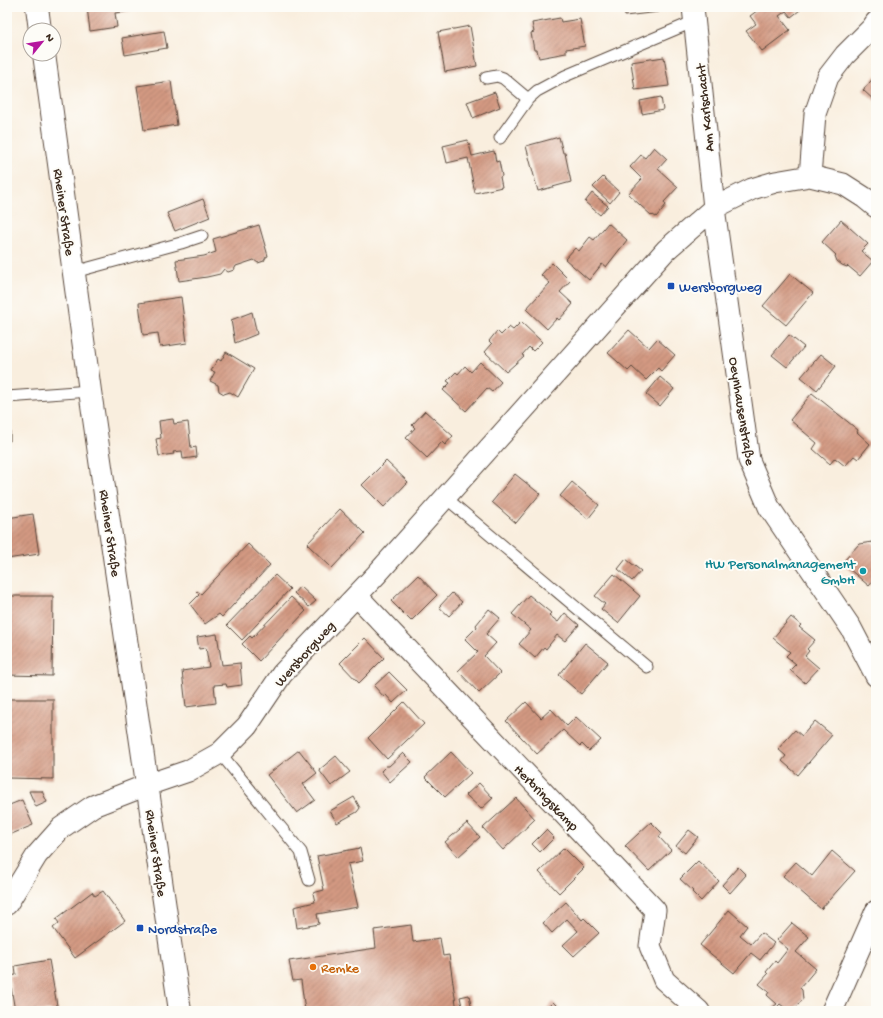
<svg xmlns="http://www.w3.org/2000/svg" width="883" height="1018" viewBox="0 0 883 1018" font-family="'Gochi Hand',sans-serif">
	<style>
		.building { fill: url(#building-hatch) }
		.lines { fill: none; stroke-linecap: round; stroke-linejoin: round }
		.lane-casing { stroke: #58473b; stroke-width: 13 }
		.street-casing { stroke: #58473b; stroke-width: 23 }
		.secondary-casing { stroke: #58473b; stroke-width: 24 }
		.lane { stroke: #fff; stroke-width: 11 }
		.street { stroke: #fff; stroke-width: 21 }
		.secondary { stroke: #fff; stroke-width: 22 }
		.transit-dot { fill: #1a4fb4; stroke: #fdfcf7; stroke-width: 1.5 }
		.culture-dot { fill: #0f9aa8; stroke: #fdfcf7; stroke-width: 1.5 }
		.food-dot { fill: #e8710a; stroke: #fdfcf7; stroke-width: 1.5 }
		.labels { text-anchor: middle; stroke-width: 4; stroke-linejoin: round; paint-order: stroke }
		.street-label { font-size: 14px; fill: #3b2a1e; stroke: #fdfcf7 }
		.transit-label { font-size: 14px; fill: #164399; stroke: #fdfcf7; text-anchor: start }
		.culture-label { font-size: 14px; fill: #0d838f; stroke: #fdfcf7; text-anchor: end }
		.food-label { font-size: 14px; fill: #c56008; stroke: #fdfcf7; text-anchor: start }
	</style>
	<defs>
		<pattern id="building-hatch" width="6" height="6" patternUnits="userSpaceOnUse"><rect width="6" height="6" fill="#d39982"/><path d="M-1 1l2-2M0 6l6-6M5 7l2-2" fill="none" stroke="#ac7d6a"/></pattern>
	</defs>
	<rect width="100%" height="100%" fill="#fdfcf7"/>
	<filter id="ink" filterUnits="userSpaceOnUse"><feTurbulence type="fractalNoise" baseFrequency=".025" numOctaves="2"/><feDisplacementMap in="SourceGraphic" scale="8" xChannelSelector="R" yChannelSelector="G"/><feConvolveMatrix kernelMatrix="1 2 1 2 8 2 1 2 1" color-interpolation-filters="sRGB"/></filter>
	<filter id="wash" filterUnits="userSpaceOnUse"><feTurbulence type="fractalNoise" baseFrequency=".012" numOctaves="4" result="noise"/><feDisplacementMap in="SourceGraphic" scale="16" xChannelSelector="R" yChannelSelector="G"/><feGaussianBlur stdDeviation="0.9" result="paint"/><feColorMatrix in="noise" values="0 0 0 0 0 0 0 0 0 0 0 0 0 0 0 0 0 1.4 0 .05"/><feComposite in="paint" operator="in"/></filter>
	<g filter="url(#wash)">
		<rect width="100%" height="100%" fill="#f9eede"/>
		<g id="blocks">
			<path class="building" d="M87 7H146V9L115 13 117 27 90 31Z
				M624 7H659V12L625 16Z
				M762 7H804L791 17 786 11 779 16 790 30 762 51 746 31 756 24 750 16Z
				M560 18 561 22 580 19 585 46 566 49V53L539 58 537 50H534L531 33 534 32 532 23Z
				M470 26 477 66 445 72 438 32Z
				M164 31 167 48 125 55 122 38Z
				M664 57 669 86 635 90 631 62Z
				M876 75V102L863 90Z
				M171 81 177 125 144 130 137 86Z
				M495 92 500 107 473 118 467 102Z
				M661 97 663 110 642 114 640 101Z
				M559 137 563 153H565L571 182 538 191 526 146Z
				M468 140 472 156 494 151 496 162 499 161 502 176 500 177 502 187 475 193 468 158 447 163 443 146Z
				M654 147 667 159 658 169 678 187 664 202 666 205 656 217 653 215 652 216 628 194 642 179 630 167 641 155 645 158Z
				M603 177 619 192 610 203 593 187Z
				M592 193 608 206 600 215 585 202Z
				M203 199 210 217 175 231 167 213Z
				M841 220 868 244 861 251 873 261 860 276 848 266 847 267 842 265 837 261 835 256 836 255 822 242Z
				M608 223 627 240 606 267 602 264 589 280 565 259 575 248 579 251 590 237 594 240Z
				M259 225 268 256 266 257 264 261 258 263 254 260 236 266 234 270 228 272 224 269 220 274 207 277 179 281 176 260 204 256 216 252 213 239Z
				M552 263 570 281 560 292 573 304 559 320 557 318 547 329 526 309 550 283 541 275Z
				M790 274 813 293 786 325 763 306Z
				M181 297 187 343 160 347 158 333 143 335 139 303Z
				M252 312 257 334 235 343 231 320Z
				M521 322 542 342 533 351 529 347 522 355 524 356 506 372 485 352 492 344 489 341 497 331 501 335 509 327 513 330Z
				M629 330 649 348 657 339 675 355 661 371 658 368 646 380 632 367 628 371 608 353Z
				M789 335 804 347 787 367 772 355Z
				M226 352 254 369 238 397 230 392 224 394 219 391 218 385 210 381 215 372 211 371 218 359 221 361Z
				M821 354 836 366 817 390 801 377Z
				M480 362 501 382 492 392 487 388 466 411 443 390 450 383 447 381 456 372 458 374 465 366 471 372Z
				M660 377 674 389 660 406 646 394Z
				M812 393 858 430 857 432 870 444 858 459 854 456 845 466 835 458 830 464 813 449 817 443 790 420Z
				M425 411 453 436 445 445 442 442 427 458 406 438 415 428 412 425Z
				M7 416 10 417V441H7Z
				M173 419 174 424 188 422 191 448 196 447 197 457 183 459 182 451 173 452 174 454 159 456 156 439 161 438 159 421Z
				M386 461 408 482 384 507 362 485Z
				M515 474 540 494 516 523 492 502Z
				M572 482 599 505 588 519 560 496Z
				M340 509 365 533 332 568 307 544Z
				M33 514 39 554 7 559V518Z
				M872 542 876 546V578L869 586 842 563 859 544Z
				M248 544 270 565 222 617 219 614 205 624 190 604 199 595 196 592 197 591 201 594Z
				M626 559 641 571 632 581 618 569Z
				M614 574 640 596 618 623 601 609 605 604 595 596Z
				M275 575 290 589 242 640 227 625Z
				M418 575 437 595 411 621 391 601Z
				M300 586 316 601 309 607 294 593Z
				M452 593 462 602 449 616 439 607Z
				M529 595 551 613 549 615 558 622 565 613 579 625 565 641 557 635 546 649 544 647 535 658 519 644 531 630 512 614Z
				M7 596H53L52 676 7 675Z
				M291 597 306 611 259 661 242 644 250 636 252 638Z
				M489 609 500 618 486 634 496 643 484 656 500 673 479 693 458 671 478 652 465 639 477 627 476 625Z
				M791 617 801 625 799 627 815 640 807 649 809 651 805 656 819 668 805 683 790 670 796 664 786 656 790 652 773 638Z
				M217 634 222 665 240 663 242 685 227 687 226 684 214 685 216 703 186 707 182 671 209 667 206 648 199 649 197 637Z
				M365 638 384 658 359 683 340 663Z
				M585 643 608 662 581 694 559 675Z
				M389 672 407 690 393 703 386 695 384 697 374 686Z
				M7 699H53V779L7 778Z
				M404 702 424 724 387 759 368 738Z
				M526 702 541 718 551 709 567 726 576 717 601 740 589 751 582 744 580 746 563 730 537 754 506 721Z
				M815 721 832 735 798 775 782 761 786 756 778 749 795 730 802 736Z
				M299 750 317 773 303 784 315 800 297 813 267 775Z
				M451 752 471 773 445 797 425 777Z
				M403 753 412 762 390 782 381 771 386 766H389Z
				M336 756 350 772 331 786 319 770Z
				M479 783 493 798 481 809 466 795Z
				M29 791H42L47 802 36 807Z
				M354 797 360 808 357 812 337 823 330 811Z
				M516 798 535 819 503 850 483 828Z
				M22 800 33 825 7 836V806Z
				M651 822 662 833 659 837 671 850 649 871 625 846Z
				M467 823 480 837 458 857 445 842Z
				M546 830 554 838 540 852 532 844Z
				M689 830 698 837 685 853 676 846Z
				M360 848 363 861 348 864 358 907 317 914 319 924 297 928 294 907 315 902 313 893 324 890 317 856Z
				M564 848 584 868 559 893 539 872Z
				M832 851 855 871 821 909 783 876 796 862 812 876Z
				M698 861 719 881 701 901 692 892 693 891 680 879Z
				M738 867 746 875 730 893 722 885Z
				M103 891 125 921 75 958 53 928 59 923 56 919 92 892 95 896Z
				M566 902 582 920 584 918 599 933 574 956 563 945 578 931 567 919 552 933 543 923Z
				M729 910 747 926 740 935 751 944 761 933 774 943 760 960 751 953 734 973 700 945Z
				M792 923 809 937 796 952 816 969 800 988 802 990 803 999 793 1011H789L780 1004 775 1009 773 1007 777 1004 767 995 769 992 759 984 768 974 766 972 775 961 777 963 788 949 777 940Z
				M411 925 413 942 440 938 443 956 449 955 457 1011H305L301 980 293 981 289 961 376 948 374 930Z
				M49 960 58 1011H15L9 976 16 975 15 966Z
				M469 995 472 1011H463L460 997Z
				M553 1002 562 1011H544Z"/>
		</g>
	</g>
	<g filter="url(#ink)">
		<use href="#blocks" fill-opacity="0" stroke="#58473b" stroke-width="1"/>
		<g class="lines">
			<defs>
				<path id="lane" d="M486 78 497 76 503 78 528 99
					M500 138 528 99 537 91 565 76 695 21
					M74 272 181 243 202 236
					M7 397 90 391
					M446 498 647 667
					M220 753 301 852 309 880"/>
				<path id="street" d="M693 7 714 208 749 460 769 507 851 628 876 676
					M810 176 815 114 828 77 845 55 872 28 876 22
					M357 596 655 910 650 946 664 980 699 1011
					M7 904 37 855 61 828 93 806 147 785 188 771 220 753 247 726 282 674 376 575 666 250 714 208 752 189 775 182 810 176 843 184 865 198 876 207
					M832 1011 876 911"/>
				<path id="secondary" d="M37 7 40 30
					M44 54 90 391 180 1011"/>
			</defs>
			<use href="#lane" class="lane-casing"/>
			<use href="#street" class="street-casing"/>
			<use href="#secondary" class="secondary-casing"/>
			<use href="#lane" class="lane"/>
			<use href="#street" class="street"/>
			<use href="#secondary" class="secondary"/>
		</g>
	</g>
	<g class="transit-dot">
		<rect x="667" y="282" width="8" height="8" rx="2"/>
		<rect x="136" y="924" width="8" height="8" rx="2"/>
	</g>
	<circle class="culture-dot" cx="863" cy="571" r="4"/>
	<circle class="food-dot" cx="313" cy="967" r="4"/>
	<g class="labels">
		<g class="street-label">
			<text transform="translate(704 108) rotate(-96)" y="5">Am Karlschacht</text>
			<text transform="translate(65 212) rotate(82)" y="5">Rheiner Straße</text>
			<text transform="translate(743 411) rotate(81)" y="5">Oeynhausenstraße</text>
			<text transform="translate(111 533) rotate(82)" y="5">Rheiner Straße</text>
			<text transform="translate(304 653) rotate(-48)" y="5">Wersborgweg</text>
			<text transform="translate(547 797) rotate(46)" y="5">Herbringskamp</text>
			<text transform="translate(157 853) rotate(82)" y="5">Rheiner Straße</text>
		</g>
		<g class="transit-label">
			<text x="679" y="291">Wersborgweg</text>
			<text x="148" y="933">Nordstraße</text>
		</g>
		<g class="culture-label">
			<text x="855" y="568">HW Personalmanagement<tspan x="855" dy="16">GmbH</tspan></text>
		</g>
		<g class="food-label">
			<text x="321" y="972">Remke</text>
		</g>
	</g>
	<rect width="883" height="1018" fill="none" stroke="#fdfcf7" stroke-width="24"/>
	<g transform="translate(42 42) rotate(60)"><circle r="19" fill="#fdfcf7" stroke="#afa8a0"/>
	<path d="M0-3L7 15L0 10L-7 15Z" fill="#b5179e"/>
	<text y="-6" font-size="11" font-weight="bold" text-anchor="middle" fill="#3b2a1e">N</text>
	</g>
</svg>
